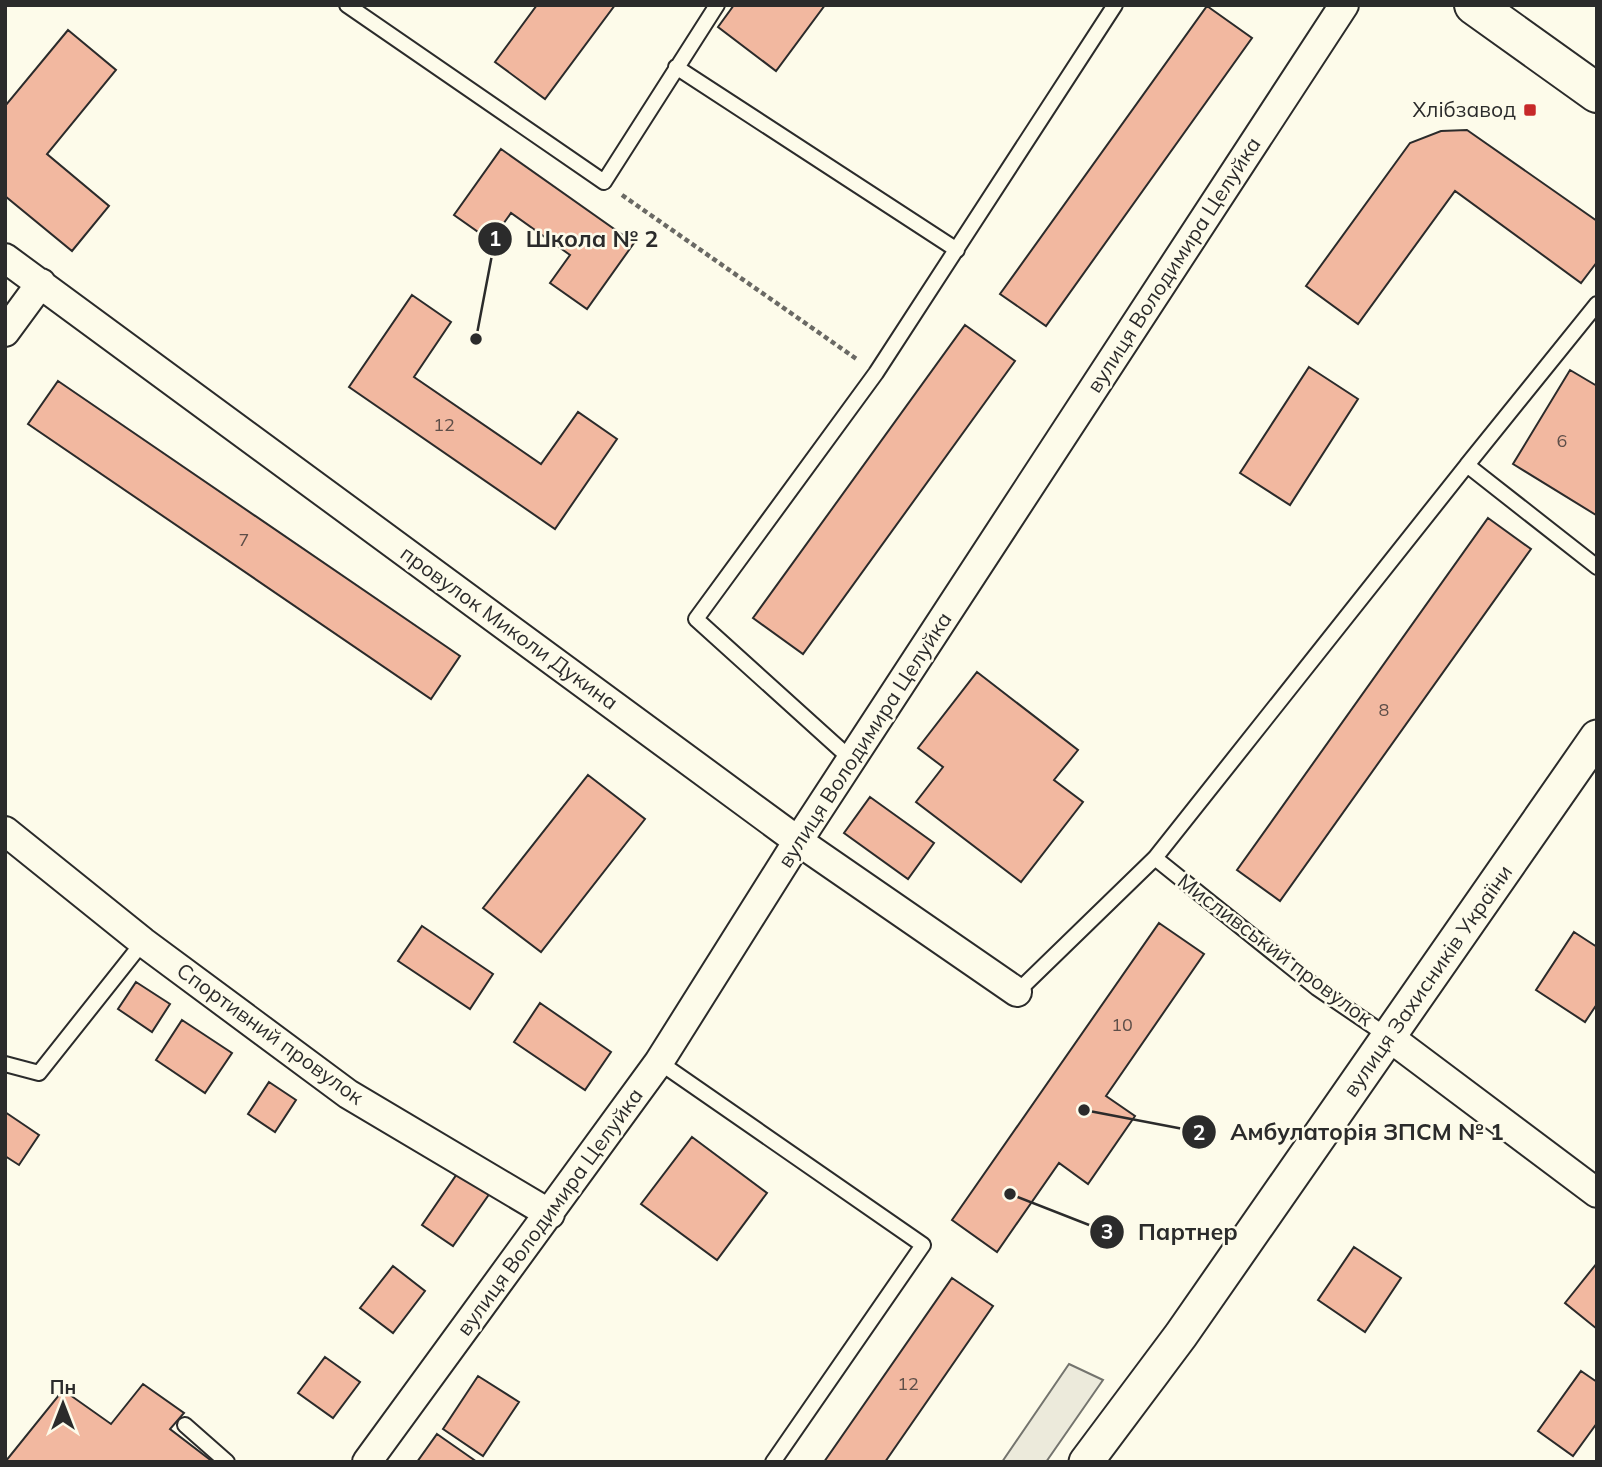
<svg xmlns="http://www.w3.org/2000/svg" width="1602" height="1467" viewBox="0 0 1602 1467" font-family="Mulish,sans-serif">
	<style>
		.parking { fill: #eceadb; stroke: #74746e; stroke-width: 2 }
		.building { fill: #f2b8a0; stroke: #2b2b2b; stroke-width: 2 }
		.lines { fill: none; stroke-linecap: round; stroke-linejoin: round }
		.service-casing { stroke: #2b2b2b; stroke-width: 18 }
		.minor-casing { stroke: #2b2b2b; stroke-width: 32 }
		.tertiary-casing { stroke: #2b2b2b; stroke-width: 37 }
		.primary-casing { stroke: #2b2b2b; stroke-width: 42 }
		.path { stroke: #6a6964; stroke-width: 4.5; stroke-dasharray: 5 3.5; stroke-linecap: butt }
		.service { stroke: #fdfbea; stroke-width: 14 }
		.minor { stroke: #fdfbea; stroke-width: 28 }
		.tertiary { stroke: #fdfbea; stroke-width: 33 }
		.primary { stroke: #fdfbea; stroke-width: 38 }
		.poi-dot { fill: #c62828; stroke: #fdfbea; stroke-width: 2.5 }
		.labels { text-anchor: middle; stroke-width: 5; stroke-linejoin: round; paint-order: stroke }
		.number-label { font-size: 18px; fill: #5d4e48 }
		.poi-label { font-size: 21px; fill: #2b2b2b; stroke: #fdfbea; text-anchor: end }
		.street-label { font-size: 21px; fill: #2b2b2b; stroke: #fdfbea }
		.leader { fill: none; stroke: #2b2b2b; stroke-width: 2.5 }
		.callout-dot { fill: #2b2b2b; stroke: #fdfbea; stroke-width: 2.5 }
		.mark-label { font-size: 21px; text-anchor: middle; font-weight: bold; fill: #fff }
		.callout-label { font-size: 23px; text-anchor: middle; font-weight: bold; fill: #2b2b2b; stroke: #fdfbea; stroke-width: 5; stroke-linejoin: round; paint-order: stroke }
	</style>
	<rect width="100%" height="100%" fill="#fdfbea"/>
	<path class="parking" d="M1069 1364 1103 1380 1046 1462H1002Z"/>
	<path class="building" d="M537 5H615L545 99 495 62Z
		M734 5H825L776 71 718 27Z
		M1207 6 1252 38 1046 326 1000 294Z
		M68 30 116 70 47 154 109 206 72 251 5 196V106Z
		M1467 130 1597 221V262L1581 283 1455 191 1358 324 1306 286 1410 143 1441 131Z
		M501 149 634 243 587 309 550 283 570 255 511 213 491 241 454 215Z
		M412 295 451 322 414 377 541 464 578 412 617 439 555 529 349 387Z
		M965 325 1015 361 803 654 753 618Z
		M1309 367 1358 399 1290 505 1240 473Z
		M1570 370 1597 386 1596 515 1513 464Z
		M58 381 460 656 431 699 28 424Z
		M1488 518 1531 549 1280 901 1237 870Z
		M977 672 1078 750 1054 780 1083 802 1021 882 916 802 943 767 918 748Z
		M588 775 645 819 541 952 483 908Z
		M870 797 934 843 908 879 844 833Z
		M1159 923 1204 954 1106 1096 1135 1116 1088 1184 1059 1163 997 1252 952 1220Z
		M422 926 493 974 470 1009 398 961Z
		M1574 932 1597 947V1004L1585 1022 1536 990Z
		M136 982 170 1004 152 1032 118 1009Z
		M540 1003 611 1052 585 1090 514 1042Z
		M182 1020 232 1053 205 1093 156 1060Z
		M269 1082 296 1100 275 1132 248 1114Z
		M5 1112 39 1135 19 1165 5 1156Z
		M692 1137 767 1193 717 1260 641 1204Z
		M459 1171 490 1193 453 1246 422 1225Z
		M1354 1247 1401 1278 1365 1332 1318 1300Z
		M1597 1263V1329L1565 1303Z
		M393 1266 425 1291 393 1333 360 1308Z
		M952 1278 993 1306 885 1462H824Z
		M325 1357 360 1382 333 1418 298 1393Z
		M1581 1371 1597 1382V1423L1573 1456 1538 1431Z
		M478 1376 519 1402 483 1456 443 1429Z
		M143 1384 184 1413 170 1429 213 1462H5L63 1390 111 1424Z
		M437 1434 477 1462H417Z"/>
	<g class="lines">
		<defs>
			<path id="service" d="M347 5 604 182 717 5
				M676 67 957 250
				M1467 465 1597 304
				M852 760 696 619 876 373 1115 5
				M1155 858 1317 988 1389 1037
				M1017 992 1155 858 1467 465 1597 567
				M659 1062 923 1245 773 1462
				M5 1064 39 1073 143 942
				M185 1425 227 1462"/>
			<path id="minor" d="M5 258 798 841 1017 992
				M5 332 41 283
				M5 831 143 942 348 1094 550 1214
				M1389 1037 1597 1193
				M367 1462 659 1062 798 841 1344 5"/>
			<path id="tertiary" d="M1086 1462 1181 1335 1597 737"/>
			<path id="primary" d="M1474 5 1597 93"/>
		</defs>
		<use href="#service" class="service-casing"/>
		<use href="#minor" class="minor-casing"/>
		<use href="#tertiary" class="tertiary-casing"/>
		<use href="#primary" class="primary-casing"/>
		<path class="path" d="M622 195 858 360"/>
		<use href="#service" class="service"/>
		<use href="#minor" class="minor"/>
		<use href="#tertiary" class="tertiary"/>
		<use href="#primary" class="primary"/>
	</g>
	<rect class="poi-dot" x="1523" y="103" width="14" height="14" rx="3.5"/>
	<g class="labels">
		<g class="number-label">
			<text x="444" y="431">12</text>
			<text x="1562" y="447">6</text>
			<text x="244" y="546">7</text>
			<text x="1384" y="716">8</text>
			<text x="1122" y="1031">10</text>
			<text x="908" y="1390">12</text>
		</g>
		<g class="poi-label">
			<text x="1516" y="117">Хлібзавод</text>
		</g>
		<g class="street-label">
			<text transform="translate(1174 265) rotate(-57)" y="7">вулиця Володимира Целуйка</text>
			<text transform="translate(509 628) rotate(36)" y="7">провулок Миколи Дукина</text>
			<text transform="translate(865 740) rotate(-57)" y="7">вулиця Володимира Целуйка</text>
			<text transform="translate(1275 950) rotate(37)" y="7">Мисливський провулок</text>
			<text transform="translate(1428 981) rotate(-55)" y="7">вулиця Захисників України</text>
			<text transform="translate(270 1034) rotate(36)" y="7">Спортивний провулок</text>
			<text transform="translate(550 1212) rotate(-54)" y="7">вулиця Володимира Целуйка</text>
		</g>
	</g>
	<path class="leader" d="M476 339L495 239M1084 1110L1199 1132M1010 1194L1107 1232"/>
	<g class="callout-dot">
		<circle cx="476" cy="339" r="7"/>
		<circle cx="1084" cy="1110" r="7"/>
		<circle cx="1010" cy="1194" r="7"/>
		<circle cx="495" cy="239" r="18"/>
		<circle cx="1199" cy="1132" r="18"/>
		<circle cx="1107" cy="1232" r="18"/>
	</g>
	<g class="mark-label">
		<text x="495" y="246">1</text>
		<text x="1199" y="1140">2</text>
		<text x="1107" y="1239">3</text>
	</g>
	<g class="callout-label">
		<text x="592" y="247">Школа № 2</text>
		<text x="1367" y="1140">Амбулаторія ЗПСМ № 1</text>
		<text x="1188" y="1240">Партнер</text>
	</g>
	<rect width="1602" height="1467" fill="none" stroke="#2b2b2b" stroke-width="14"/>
	<g transform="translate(63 1404)" stroke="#fdfbea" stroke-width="5" paint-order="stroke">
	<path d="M0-5L12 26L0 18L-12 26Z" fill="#2b2b2b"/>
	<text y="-10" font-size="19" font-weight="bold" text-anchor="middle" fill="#2b2b2b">Пн</text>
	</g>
</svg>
